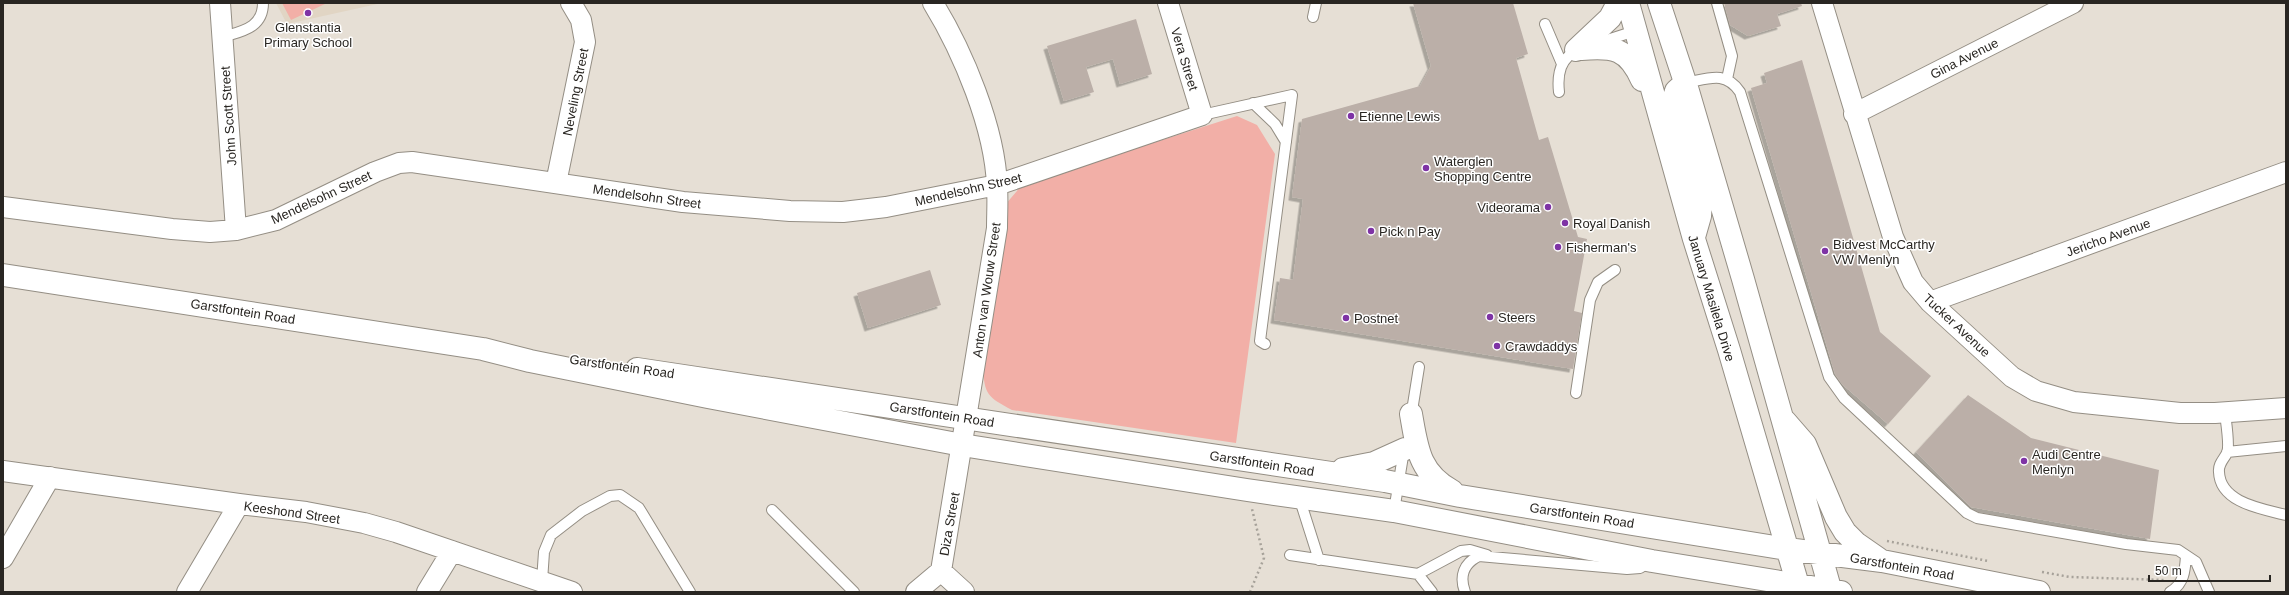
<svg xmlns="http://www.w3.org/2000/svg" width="2289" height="595" viewBox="0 0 2289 595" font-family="Arial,sans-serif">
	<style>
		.built { fill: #e1d5c4 }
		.green { fill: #f2afa7 }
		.building { fill: #bbafa8; filter: url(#shadow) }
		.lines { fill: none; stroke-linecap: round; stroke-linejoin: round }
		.lane-casing { stroke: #948e84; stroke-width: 12 }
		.street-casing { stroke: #948e84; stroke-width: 22 }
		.secondary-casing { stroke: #948e84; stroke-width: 24 }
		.path { stroke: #a7a29a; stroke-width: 2.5; stroke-dasharray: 2 3; stroke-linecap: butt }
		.lane { stroke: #fff; stroke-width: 10 }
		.street { stroke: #fff; stroke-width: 20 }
		.secondary { stroke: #fff; stroke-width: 22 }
		.poi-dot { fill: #7e33a5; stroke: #fff; stroke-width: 1.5 }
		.labels { text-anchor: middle; stroke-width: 3; stroke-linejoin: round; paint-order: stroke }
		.poi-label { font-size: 13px; fill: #292622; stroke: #fff; text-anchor: start }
		.street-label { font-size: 13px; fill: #292622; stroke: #fff }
	</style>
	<defs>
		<filter id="shadow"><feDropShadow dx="-3.5" dy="3.5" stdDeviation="0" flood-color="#0004"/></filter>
	</defs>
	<rect width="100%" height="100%" fill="#e6dfd5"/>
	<path class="built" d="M276 3H382L287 24Z"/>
	<path class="green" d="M282 3H327L291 20Z
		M1237 116 1257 125 1275 154 1236 443 1012 410C988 397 984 395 983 366L1005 241V205L1022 185Z"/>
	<path class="building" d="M1413 3H1513L1528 54 1516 58 1539 140 1548 137 1578 237 1587 239 1574 311 1582 313 1573 369 1274 320 1280 278 1293 280 1303 199 1292 197 1302 119 1420 86 1431 66Z
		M1724 3H1801L1802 6 1777 14 1781 26 1748 36 1730 25Z
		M1136 19 1152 74 1120 84 1113 59 1086 67 1094 92 1064 101 1047 46Z
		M1802 60 1880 332 1931 376 1888 424 1842 384 1835 374 1751 88 1767 83 1764 73Z
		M930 270 941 305 868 328 857 293Z
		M1968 395 2031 438 2159 470 2150 539 1971 507 1916 452Z"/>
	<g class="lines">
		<defs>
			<path id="lane" d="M1717 3 1732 56 1727 79
				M1313 17 1316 3
				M1545 24 1562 64
				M223 37C242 31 263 28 263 3
				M1601 42 1635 31
				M1685 83C1708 79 1725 70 1740 92L1829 377 1844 398 1967 513 1977 518 2126 544 2178 550 2196 562 2209 592
				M1559 92C1557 74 1560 58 1578 50
				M1253 103 1275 124 1286 142
				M1202 115 1292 95 1261 333 1260 341 1265 344
				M1576 393 1590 300 1598 282 1615 270
				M2225 413C2226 422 2230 446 2227 453 2224 459 2218 464 2219 472 2220 503 2263 509 2286 515
				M1411 417 1419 367
				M2227 452 2286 446
				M1299 497 1319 560
				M772 510 854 592
				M1394 511 1404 450
				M1290 555 1418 574 1461 551 1470 550 1487 555
				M1418 574 1432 592
				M542 581 544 552 551 535 582 511 610 496 620 495 639 508 690 592
				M1465 592C1459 576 1464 563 1479 556L1627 569 1640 568 1648 563
				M2170 592C2184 584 2185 571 2186 556"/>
			<path id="street" d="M220 3 236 230
				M1822 3 1893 237 1913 282 1930 302 2012 377 2036 391 2074 402 2180 413H2215L2286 408
				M1854 114 2073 3
				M556 183 585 42 581 20 571 3
				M3 207 172 229 210 232 236 230 276 220 375 172 399 163 412 162 683 202 790 211 843 212 886 207 997 185 1202 115 1168 3
				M1930 302 2286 172
				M3 471 239 504 306 512 364 523 396 532 572 592
				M3 558 50 477
				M941 571 964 592
				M187 592 239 504
				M427 592 452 551
				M916 592 941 571 997 228C997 214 998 200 997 186 995 128 963 52 933 3"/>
			<path id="secondary" d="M1628 3 1694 239 1729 350 1800 592
				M1659 3 1688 91 1743 279 1831 592
				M1581 49C1613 46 1628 48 1642 80
				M1576 50 1610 18 1618 3
				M1685 83 1676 91 1674 98 1701 201 1700 216 1694 237
				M3 275 483 349 530 361 708 397 962 445 1247 490 1394 511 1652 561 1841 592
				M637 369 1385 481 1460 496 1787 549 1882 561 2039 592
				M1411 414C1417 448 1419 473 1452 491
				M1785 421 1805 444 1836 517 1845 532 1856 543 1879 559
				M1343 469 1374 463 1405 449"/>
		</defs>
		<use href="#lane" class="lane-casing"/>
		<use href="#street" class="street-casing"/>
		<use href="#secondary" class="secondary-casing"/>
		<path class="path" d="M1887 541 1988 561
			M2042 572 2070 577 2164 580
			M1250 592 1264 558 1252 509"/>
		<use href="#lane" class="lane"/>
		<use href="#street" class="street"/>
		<use href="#secondary" class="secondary"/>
	</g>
	<g class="poi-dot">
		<circle cx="308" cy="13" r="4"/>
		<circle cx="1351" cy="116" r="4"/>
		<circle cx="1426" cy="168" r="4"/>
		<circle cx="1548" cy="207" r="4"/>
		<circle cx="1565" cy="223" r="4"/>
		<circle cx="1371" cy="231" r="4"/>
		<circle cx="1558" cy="247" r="4"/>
		<circle cx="1825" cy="251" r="4"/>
		<circle cx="1490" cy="317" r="4"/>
		<circle cx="1346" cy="318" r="4"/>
		<circle cx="1497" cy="346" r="4"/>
		<circle cx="2024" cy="461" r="4"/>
	</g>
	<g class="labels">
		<g class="poi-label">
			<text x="308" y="32" text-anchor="middle">Glenstantia<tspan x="308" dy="15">Primary School</tspan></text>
			<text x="1359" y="121">Etienne Lewis</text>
			<text x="1434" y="166">Waterglen<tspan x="1434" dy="15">Shopping Centre</tspan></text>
			<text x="1540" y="212" text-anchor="end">Videorama</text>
			<text x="1573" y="228">Royal Danish</text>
			<text x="1379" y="236">Pick n Pay</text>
			<text x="1833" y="249">Bidvest McCarthy<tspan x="1833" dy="15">VW Menlyn</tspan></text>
			<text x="1566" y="252">Fisherman's</text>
			<text x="1498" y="322">Steers</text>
			<text x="1354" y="323">Postnet</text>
			<text x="1505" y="351">Crawdaddys</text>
			<text x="2032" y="459">Audi Centre<tspan x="2032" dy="15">Menlyn</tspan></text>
		</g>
		<g class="street-label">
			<text transform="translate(1964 58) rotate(-27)" y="5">Gina Avenue</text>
			<text transform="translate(1185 59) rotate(73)" y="5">Vera Street</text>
			<text transform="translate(575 92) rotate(-79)" y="5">Neveling Street</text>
			<text transform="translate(228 116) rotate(-94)" y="5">John Scott Street</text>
			<text transform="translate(968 189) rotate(-13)" y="5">Mendelsohn Street</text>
			<text transform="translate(647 196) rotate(8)" y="5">Mendelsohn Street</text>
			<text transform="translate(321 197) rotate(-25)" y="5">Mendelsohn Street</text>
			<text transform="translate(2108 237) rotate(-20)" y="5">Jericho Avenue</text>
			<text transform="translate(986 290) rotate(-82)" y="5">Anton van Wouw Street</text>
			<text transform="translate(1712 298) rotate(73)" y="5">January Masilela Drive</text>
			<text transform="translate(243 311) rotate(9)" y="5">Garstfontein Road</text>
			<text transform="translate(1957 325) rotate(43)" y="5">Tucker Avenue</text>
			<text transform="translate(622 366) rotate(8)" y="5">Garstfontein Road</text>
			<text transform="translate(942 414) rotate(9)" y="5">Garstfontein Road</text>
			<text transform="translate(1262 463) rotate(9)" y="5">Garstfontein Road</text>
			<text transform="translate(292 512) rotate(8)" y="5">Keeshond Street</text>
			<text transform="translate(1582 515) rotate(9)" y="5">Garstfontein Road</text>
			<text transform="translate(949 524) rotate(-80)" y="5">Diza Street</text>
			<text transform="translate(1902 566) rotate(10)" y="5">Garstfontein Road</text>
		</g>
	</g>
	<rect width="2289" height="595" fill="none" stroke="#292622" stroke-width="8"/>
	<path d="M2149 575v6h121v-6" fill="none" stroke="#292622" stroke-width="2"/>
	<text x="2155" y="575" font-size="12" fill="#292622" stroke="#ffffff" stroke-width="3" paint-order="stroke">50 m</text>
</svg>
